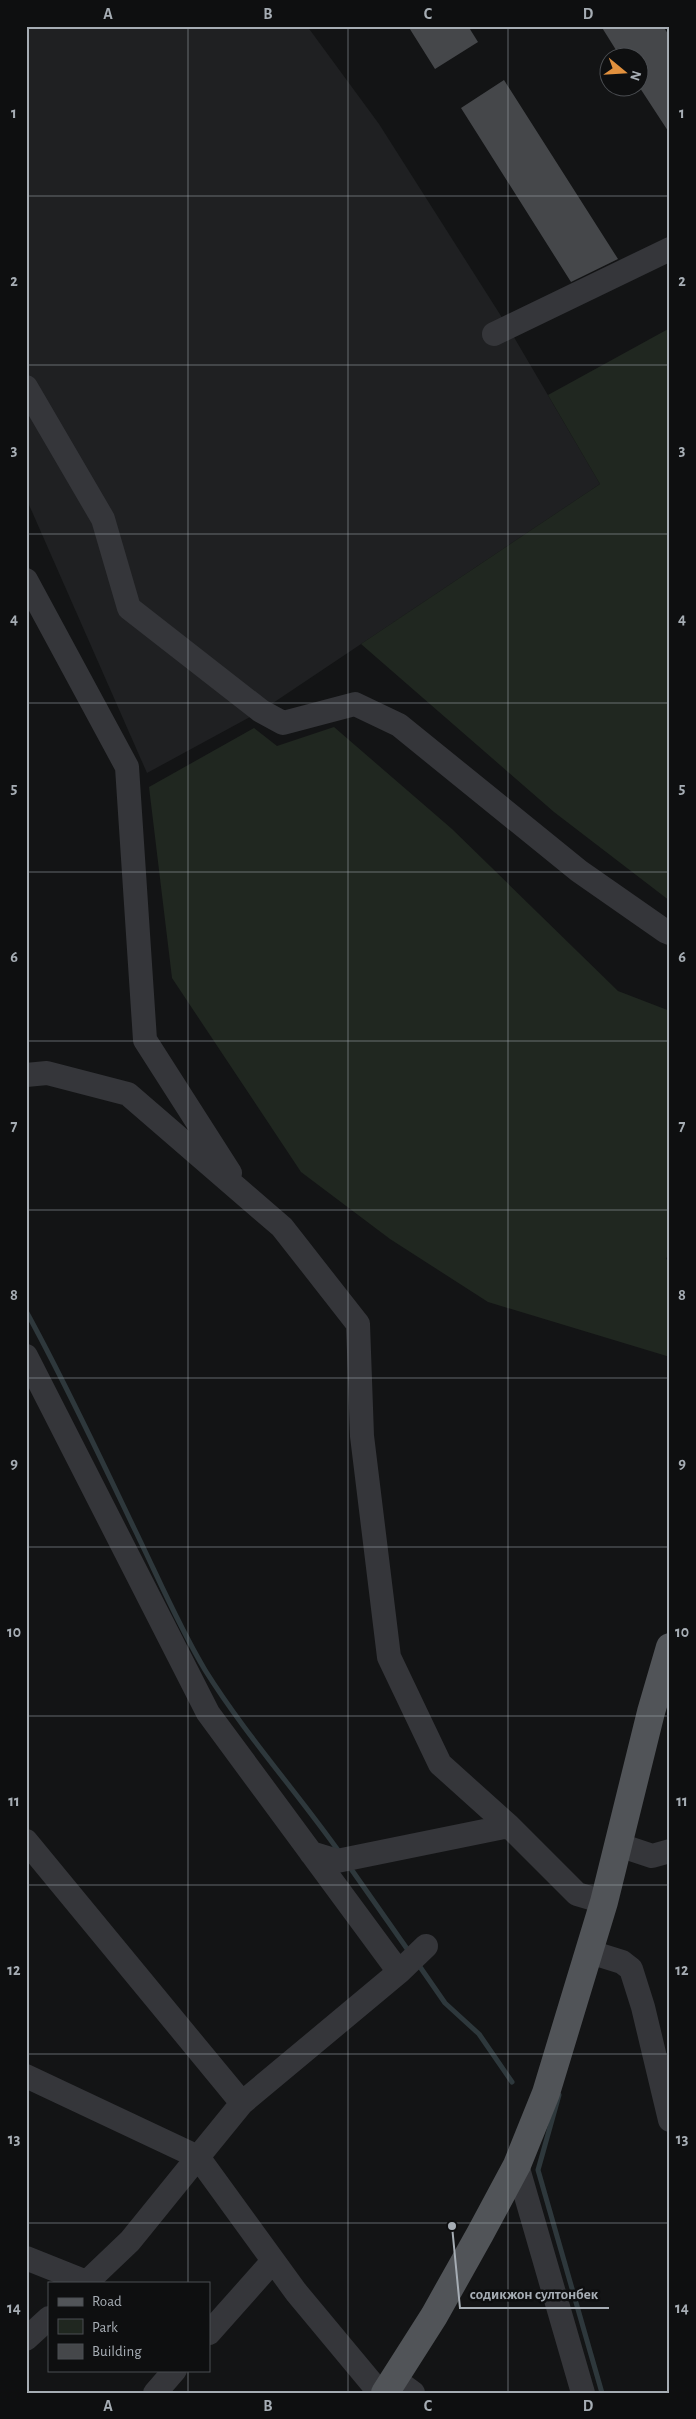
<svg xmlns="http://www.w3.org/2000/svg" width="696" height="2419" viewBox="0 0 696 2419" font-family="'Alegreya Sans',sans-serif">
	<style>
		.built { fill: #1f2022 }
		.green { fill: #202720 }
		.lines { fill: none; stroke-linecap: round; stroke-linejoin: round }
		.stream { stroke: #2e383c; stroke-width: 5 }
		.building { fill: #45474a }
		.minor { stroke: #35363a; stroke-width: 24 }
		.major { stroke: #515458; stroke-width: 28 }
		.grid { fill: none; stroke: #a6adb4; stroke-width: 1; stroke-opacity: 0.55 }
		.leader { fill: none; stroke: #a6adb4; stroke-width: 2 }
		.callout-dot { fill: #a6adb4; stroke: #0e0f10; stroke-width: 2 }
		.callout-label { font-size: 15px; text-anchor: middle; font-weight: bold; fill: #a6adb4; stroke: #0e0f10; stroke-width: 5; stroke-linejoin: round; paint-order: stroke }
		.neatline { fill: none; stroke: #a6adb4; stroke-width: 2 }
		.grid-label { font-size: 16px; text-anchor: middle; font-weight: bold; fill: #a6adb4 }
	</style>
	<rect width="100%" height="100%" fill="#131415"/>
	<path class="built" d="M26 26H307L379 124 508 327 600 484 261 711 147 773 26 498Z"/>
	<path class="green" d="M670 328V901L554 812 361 644 600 484 548 395Z
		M334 727 452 829 618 991 670 1011V1250L666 1259 670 1261V1357L488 1302 390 1239 301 1172 172 978 149 787 254 728 277 746Z"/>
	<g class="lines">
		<path class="stream" d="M26 1311C65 1382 99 1455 134 1528 157 1575 178 1625 205 1670 245 1734 296 1791 340 1853
			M349 1866 410 1953
			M418 1964 445 2003 479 2034 512 2082
			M559 2095 538 2170 602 2393"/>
	</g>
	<path class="building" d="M408 26H468L478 42 435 69Z
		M601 26H663L670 37V134L638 85V58H621Z
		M504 80 618 259 571 282 461 108Z"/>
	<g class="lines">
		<path class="minor" d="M494 334 670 249
			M26 387 103 519 129 608 261 711 283 723 355 704 399 725 579 871 665 931 670 933
			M26 580 127 767 145 1040 230 1173
			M26 1075 47 1073 128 1094 282 1227 358 1324 362 1436 389 1657 440 1764 509 1826 577 1894 604 1902
			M26 1356 208 1713 399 1972
			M26 1841 242 2103 198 2157 296 2292 380 2393
			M619 1845 652 1856 670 1851
			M311 1853 337 1861 509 1826
			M590 1952 622 1962 631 1969 643 2007 670 2120
			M26 2076 198 2157 130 2241 86 2283
			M242 2103 399 1972 426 1946
			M517 2165 583 2393
			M26 2258 86 2282
			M209 2333 273 2261
			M26 2339 49 2318
			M394 2379 413 2393
			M155 2393 175 2370"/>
		<path class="major" d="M385 2393 434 2316 480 2234 517 2165 546 2093 604 1902 651 1712 670 1647"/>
	</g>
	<path class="grid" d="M188 26V2283M348 26V2393M508 26V2393M26 196H670M26 365H670M26 534H670M26 703H670M26 872H670M26 1041H670M26 1210H670M26 1378H670M26 1547H670M26 1716H670M26 1885H670M26 2054H670M26 2223H670M188 2370V2393"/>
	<path class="leader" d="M452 2226L460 2308H609"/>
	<circle class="callout-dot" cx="452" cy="2226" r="5"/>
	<g class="callout-label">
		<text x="534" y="2299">содикжон султонбек</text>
	</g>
	<rect width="696" height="2419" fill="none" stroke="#0e0f10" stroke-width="55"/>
	<rect x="48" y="2282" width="162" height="90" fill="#0e0f10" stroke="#4b4e52"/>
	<rect x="58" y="2298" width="25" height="8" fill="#515458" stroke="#4b4e52"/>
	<text x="92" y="2306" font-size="15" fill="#a6adb4">Road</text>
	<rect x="58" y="2319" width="25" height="15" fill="#202720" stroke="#4b4e52"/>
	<text x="92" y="2332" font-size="15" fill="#a6adb4">Park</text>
	<rect x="58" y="2344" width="25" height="15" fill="#45474a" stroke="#4b4e52"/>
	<text x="92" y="2356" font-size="15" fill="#a6adb4">Building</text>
	<g transform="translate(624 72) rotate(108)"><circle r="24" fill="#0e0f10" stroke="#4b4e52"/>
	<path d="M0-4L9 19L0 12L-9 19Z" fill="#e2913e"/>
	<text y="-8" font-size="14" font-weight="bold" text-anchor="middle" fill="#a6adb4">N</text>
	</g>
	<rect x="28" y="28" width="640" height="2364" class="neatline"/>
	<g class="grid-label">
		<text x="108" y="19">A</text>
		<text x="268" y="19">B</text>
		<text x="428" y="19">C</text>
		<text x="588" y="19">D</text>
		<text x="14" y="118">1</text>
		<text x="682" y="118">1</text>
		<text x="14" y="286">2</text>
		<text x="682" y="286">2</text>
		<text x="14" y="455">3</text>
		<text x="682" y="455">3</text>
		<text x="14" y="624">4</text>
		<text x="682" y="624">4</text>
		<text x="14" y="793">5</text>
		<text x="682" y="793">5</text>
		<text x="14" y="962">6</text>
		<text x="682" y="962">6</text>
		<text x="14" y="1131">7</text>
		<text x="682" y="1131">7</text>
		<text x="14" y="1300">8</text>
		<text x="682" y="1300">8</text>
		<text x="14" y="1468">9</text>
		<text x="682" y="1468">9</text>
		<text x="14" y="1637">10</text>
		<text x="682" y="1637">10</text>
		<text x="14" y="1806">11</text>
		<text x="682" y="1806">11</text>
		<text x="14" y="1975">12</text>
		<text x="682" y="1975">12</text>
		<text x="14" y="2144">13</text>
		<text x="682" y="2144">13</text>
		<text x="14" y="2313">14</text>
		<text x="682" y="2313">14</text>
		<text x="108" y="2411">A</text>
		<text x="268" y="2411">B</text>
		<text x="428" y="2411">C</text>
		<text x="588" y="2411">D</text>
	</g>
</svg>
